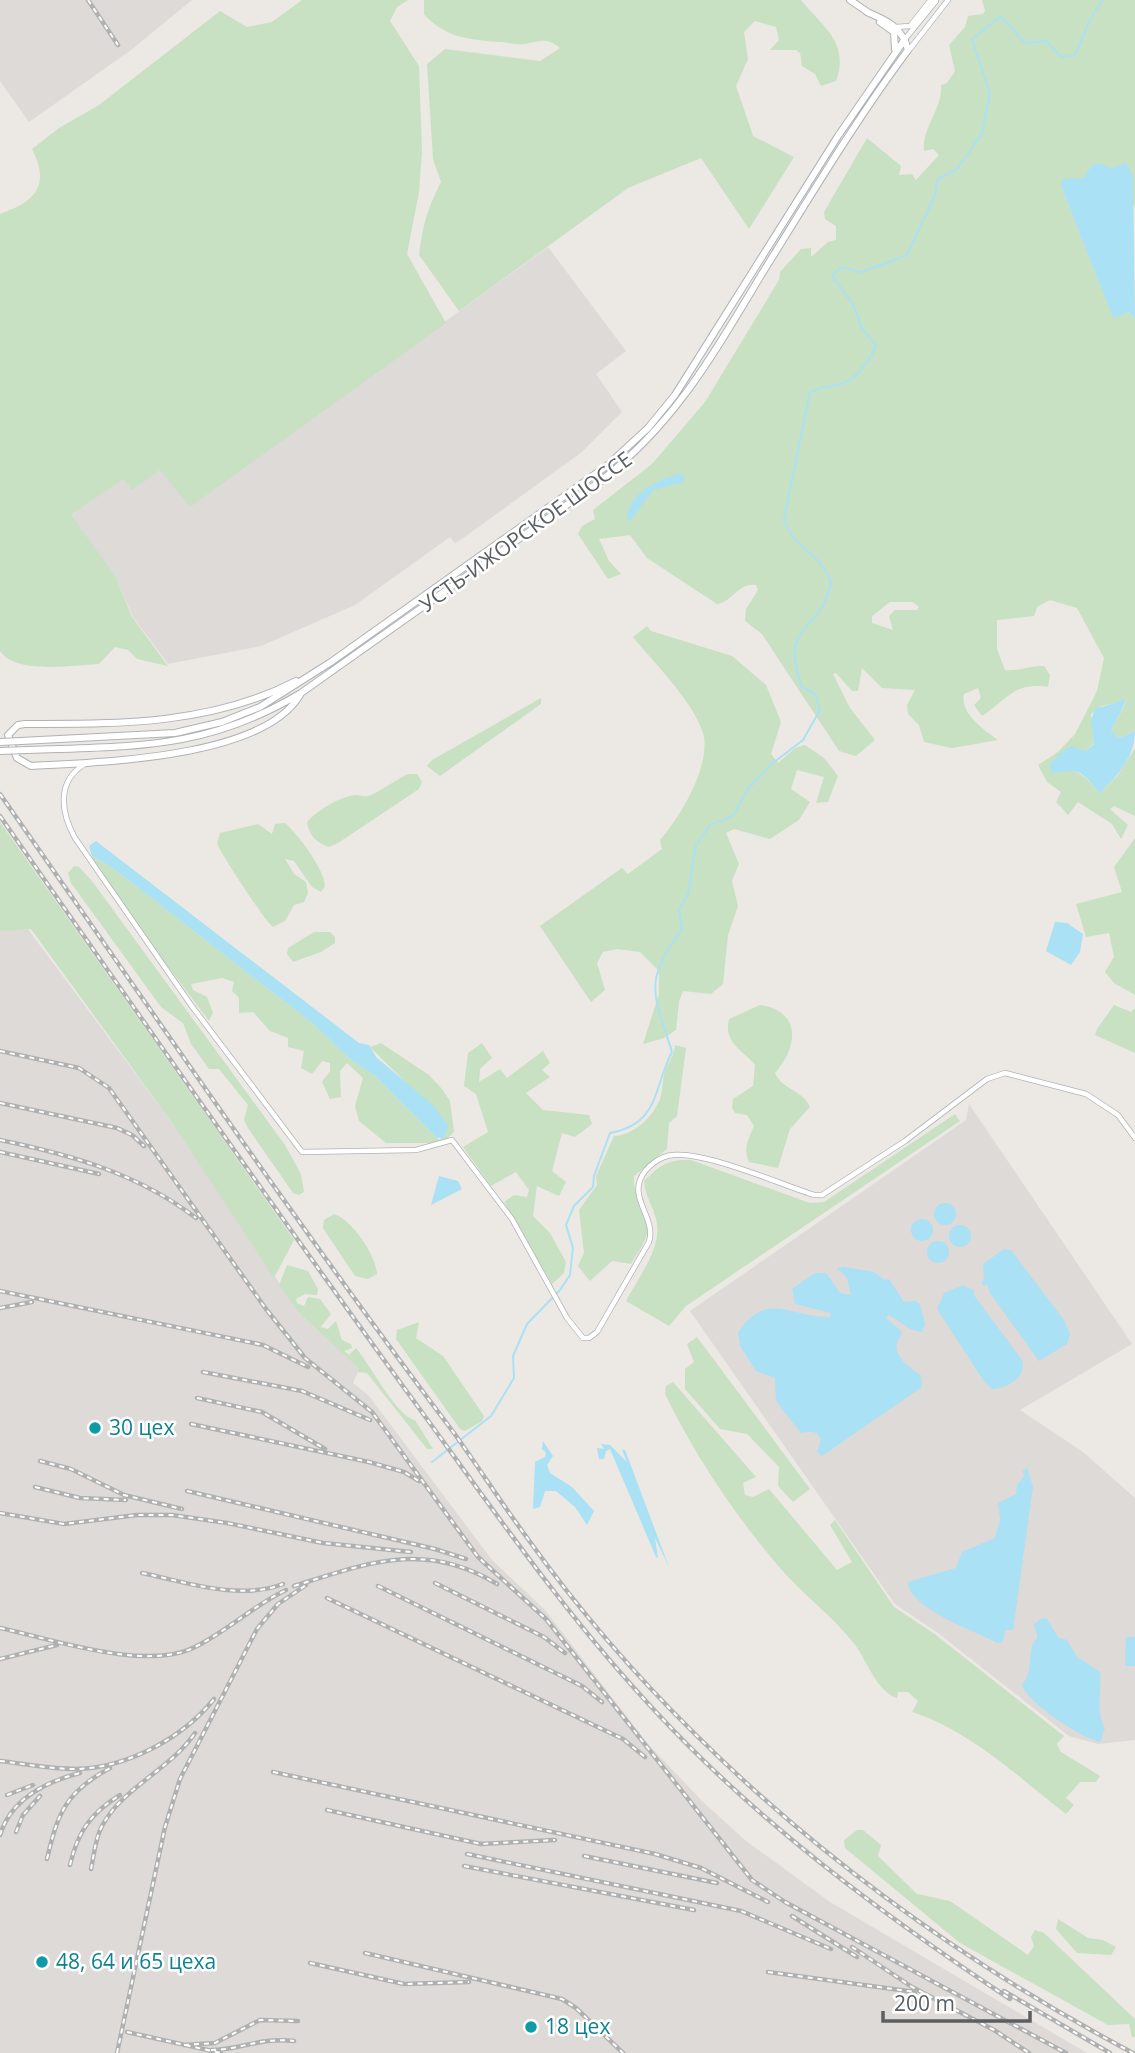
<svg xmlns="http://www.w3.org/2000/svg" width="1135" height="2053" viewBox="0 0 1135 2053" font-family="'Open Sans',sans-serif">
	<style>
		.industrial { fill: #dddad7 }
		.green { fill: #c8e1c2; fill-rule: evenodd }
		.water { fill: #aae1f4 }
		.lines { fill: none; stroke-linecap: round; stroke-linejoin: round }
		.stream { stroke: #aae1f4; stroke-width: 2 }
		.street-casing { stroke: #b0b4b6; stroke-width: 6 }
		.secondary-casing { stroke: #afb3b6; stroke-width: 8 }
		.street { stroke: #fff; stroke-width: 4.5 }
		.secondary { stroke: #fff; stroke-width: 6 }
		.rail-casing { stroke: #afb0b0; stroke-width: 4.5 }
		.rail { stroke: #fff; stroke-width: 2; stroke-dasharray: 5; stroke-linecap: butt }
		.secondary-bridge-casing { stroke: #afb3b6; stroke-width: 8; stroke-linecap: butt }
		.secondary-bridge { stroke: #fff; stroke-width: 6 }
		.culture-dot { fill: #0f9aa8; stroke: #fff; stroke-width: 2.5 }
		.labels { text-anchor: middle; stroke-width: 5; stroke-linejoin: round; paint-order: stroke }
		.street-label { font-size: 21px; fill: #5b5f62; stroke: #fff }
		.culture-label { font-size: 21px; fill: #0d838f; stroke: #fff; text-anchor: start }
	</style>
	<rect width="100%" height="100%" fill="#ece8e3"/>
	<path class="industrial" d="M0 0H192L131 50 29 122 0 81Z
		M548 247 626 351 596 374 622 412 582 452 466 536 455 543 450 537 355 605 261 646 168 664 133 617 116 577 70 516 123 478 160 469 190 506Z
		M27 928 173 1124 300 1314 359 1369 353 1383 369 1396 492 1560 545 1610 647 1743 702 1801 746 1841 830 1902 1087 2053H0V931Z
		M969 1104 1132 1344 1020 1410 1083 1452 1135 1498V1740L1098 1744 1069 1736 938 1633 895 1604 690 1311 966 1120Z"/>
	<path class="green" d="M302 0H408L397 7 390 21 419 66 422 152 419 192 407 254 446 323 190 507 160 470 132 490 123 479 71 515 116 577 132 617 168 666 137 659 128 650 115 647 99 664C74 665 16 675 0 651V214C35 202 51 186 32 149L59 128 99 105 220 11 247 27 272 22Z
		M424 0H801C823 27 850 43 836 81L821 86 815 74 802 66 800 53 796 50H770L779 40 776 27 755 21 744 32 748 59 736 86 753 136 794 157 749 229 701 158 628 188 459 311 419 255C423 224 427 210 441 182L433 159 427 64 445 49 540 61 560 48C546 37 541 41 525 44 517 45 506 42 498 42 468 39 445 38 424 14Z
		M982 0H1135V209C1128 193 1134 179 1126 164L1111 168 1091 166 1083 179 1061 186 1113 317 1129 312 1135 319V731L1119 738 1111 731 1127 700 1102 706 1091 714 1094 743 1085 751H1079L1057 772C1079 766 1086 778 1100 793L1118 775 1135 748V816L1114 806 1110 809 1128 825 1121 839 1112 824 1078 802 1068 815 1056 802 1061 792 1047 782 1038 765 1058 752 1075 734 1097 691 1104 658 1077 608 1050 600 1037 607 1034 616 997 620V649L1005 670C1018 672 1030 665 1044 666L1050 675 1048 687C1013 682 1008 699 982 716L974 705 981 698 978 688 964 694C960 714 983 729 998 740L952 748 924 742 919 725 908 714 907 705 915 690 882 688 862 668 858 691H852L836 673 833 674 850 708 875 740 856 756 839 751 762 634 745 621 746 609 758 590 756 585C738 582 734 601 717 604L647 558 630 535 599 539 609 561 621 574 608 579 578 534 582 526 595 519 593 510 652 464 705 402 779 280 780 272 801 249 811 248V257L828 242 836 240V226L825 219 824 212 867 138 901 166 899 175 912 174 916 180 939 155 933 149 924 151C922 126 943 109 941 85L947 83 955 71 949 45 965 27 968 16 983 14 985 11ZM890 602H913L919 607 917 610H895L889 616 893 630 872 623V616Z
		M647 626 651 631 732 656 766 685 781 722 771 754 778 763 795 748 805 745 824 758 838 776 828 802 816 803 824 777 797 770 791 789 810 802 799 820 770 839 734 829 726 833 739 864 732 881 738 906 728 935 723 984 711 994 683 991 679 1002 676 1030 664 1038 643 1044 659 994V971L640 952 617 949 603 952 597 963 605 990 591 1002 540 926 622 868 628 874 662 849 660 840C680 818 712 764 703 733 693 701 654 663 633 637Z
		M541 698V704L440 776 427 766 432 760Z
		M408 774H417L422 782 419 789 338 843 329 847C316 843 309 835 307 822 317 811 338 797 355 795 361 795 363 798 371 795 379 792 397 779 408 774Z
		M0 822 294 1240 274 1278 173 1124 31 929 0 931Z
		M285 823C297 833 325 870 325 886L321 892 312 887 294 861 285 859 294 874 306 882 308 893 304 902 294 905 285 921 273 927C267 924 220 853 217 843L220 833 258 824 272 834 275 824Z
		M1135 838V995L1114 983 1105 972 1114 957 1109 933 1086 937 1076 904 1122 892 1114 867Z
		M92 856 113 868 312 1023 350 1059 375 1076 439 1140 446 1135V1122L370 1047 381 1043 429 1075 442 1089 450 1101 454 1132 445 1141 437 1143H386L359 1121 355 1106 363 1078 347 1063 340 1071 341 1097 330 1099 322 1082 330 1071V1063L322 1061 312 1074 301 1068 304 1051 288 1047V1038L270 1031 253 1012 239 1013V998L232 991 234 982 222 978 191 984 193 990 207 997 213 1013 209 1021 90 863Z
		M74 866 79 867 92 881 285 1145 301 1174 304 1192 299 1195 293 1193 248 1128 244 1120 248 1105 219 1069H209L191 1044 183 1023 161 1007 71 883 68 873Z
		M314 932H330L335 937V943L321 952 293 962 287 954 288 948Z
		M760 1005C802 1011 798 1047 775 1073 781 1089 803 1090 810 1107L790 1129 778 1168 749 1162C743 1148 748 1140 754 1126L747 1115 735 1113 732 1108 733 1099 753 1086 755 1065C743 1050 723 1043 729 1019Z
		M1114 1005 1131 1012 1135 1008V1053L1095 1035 1097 1029Z
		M482 1043 492 1058 480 1069 479 1082 500 1069 507 1078 543 1051 550 1063 542 1070 550 1077 526 1093 543 1110 589 1115 592 1124 575 1137 562 1133 552 1171 566 1182 559 1196 537 1186 533 1216 550 1233 566 1262 564 1273 552 1284 504 1202 514 1195 527 1197 529 1190 516 1172 491 1186 463 1147 488 1132 476 1094 464 1086 468 1053Z
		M675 1045 686 1048 677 1116 669 1123 667 1149 634 1176C632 1197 650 1221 647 1234 644 1245 636 1255 631 1264L612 1261 590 1281 578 1266 584 1253 579 1210 597 1185 596 1176 614 1136C634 1135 652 1118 660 1099 663 1090 662 1080 665 1071 669 1061 674 1056 675 1045Z
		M955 1114 960 1121 686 1306 669 1326 626 1301C637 1280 661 1249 657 1224 655 1209 645 1197 644 1181 660 1165 668 1159 691 1160L810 1203 824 1202Z
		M334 1214C352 1220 376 1255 377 1274L368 1279 355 1276 323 1228 324 1220Z
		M287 1265 308 1271 318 1289 317 1295 305 1294 296 1299 297 1303 304 1306 308 1297 320 1299 331 1314 321 1327 328 1329 336 1321 342 1340 351 1344 352 1348 344 1351 349 1355 356 1348C369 1363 398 1418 415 1420L433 1449H427L367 1373 357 1372 359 1369 300 1314 279 1285Z
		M419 1322 416 1338 443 1356 484 1416 482 1421 465 1431 460 1429 396 1339 397 1330Z
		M697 1337 810 1489 793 1502 778 1486 779 1467 747 1434 720 1429 685 1389V1369L694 1362 687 1344Z
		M673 1382 756 1477 743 1483 745 1495 753 1497 769 1489 837 1570 852 1562 830 1525 835 1520 894 1607 936 1635 1064 1736 1057 1744 1061 1752 1100 1776 1096 1782H1080L1066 1798 1074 1805 1066 1814C1018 1777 971 1731 912 1712L918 1701 908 1692H898L897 1698C876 1691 868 1662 855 1645 833 1616 803 1595 780 1568 736 1517 694 1454 665 1394L666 1386Z
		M857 1830H863L881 1845 878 1856 917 1894 950 1901 1028 1955 1034 1946 1031 1937 1035 1930 1044 1933 1135 2019V2037H1132L1129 2024 1108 2025 960 1943 845 1848 844 1840Z
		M1058 1919 1088 1938 1103 1940 1116 1947 1111 1955 1077 1953 1056 1929Z"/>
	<path class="water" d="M1099 163 1111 168 1126 163 1133 176 1135 319 1129 312 1113 318 1061 186 1062 179 1083 178 1091 166Z
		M680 474 684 476V482L653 490 631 520 627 521C626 495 659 478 680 474Z
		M1127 699 1111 731 1119 738 1135 731C1135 757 1118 775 1100 793 1079 770 1083 769 1052 773L1049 765 1065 749 1072 746 1085 751 1094 744 1091 720 1095 709Z
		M96 841 359 1043 369 1045 376 1057 434 1106 448 1125 445 1138H437L375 1076 350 1059 312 1023 113 868 92 856 89 846Z
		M1055 922 1067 923 1083 934 1080 952 1071 965 1046 951Z
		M439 1176 458 1181 462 1189 431 1205Z
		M934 1214a11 11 0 1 1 22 0a11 11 0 1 1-22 0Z
		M911 1230a11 11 0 1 1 22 0a11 11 0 1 1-22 0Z
		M949 1236a11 11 0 1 1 22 0a11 11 0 1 1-22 0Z
		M927 1252a11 11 0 1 1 22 0a11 11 0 1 1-22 0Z
		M1004 1249 1011 1250 1064 1320 1070 1334 1067 1344 1039 1361 990 1293 987 1284 983 1286 981 1282 984 1280 983 1264Z
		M844 1267 874 1272 885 1280 889 1279 904 1302 915 1301 920 1304 925 1324 922 1332 912 1330 889 1315 886 1318 902 1332C901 1336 898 1339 897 1343 893 1356 912 1370 921 1375L922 1387 822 1456 817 1452 821 1439C816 1430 811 1431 801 1433L776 1401 775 1378 756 1371 740 1346 738 1333C766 1289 791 1318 830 1317L831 1313 795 1304 792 1289 815 1273H826L840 1293 851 1295 847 1278 837 1268Z
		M963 1285 975 1291 973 1294 1022 1360C1027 1377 1008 1388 992 1389L983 1380 937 1309 944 1293Z
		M543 1441 553 1456 547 1465 550 1473 572 1487 594 1511 587 1525 575 1507 556 1491H545L540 1507 533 1509 535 1462 545 1457 546 1453 542 1449Z
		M601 1444 610 1445 627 1462 622 1450H625L669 1567 655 1538 658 1558 656 1557 610 1449 606 1451 604 1459H599L597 1448 604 1449Z
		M1027 1467 1033 1487 1013 1630H1005L1003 1642 998 1643C977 1632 908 1608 908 1582L956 1568 962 1552 995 1538 1000 1520 998 1503 1016 1494 1017 1485 1025 1475 1022 1472Z
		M1042 1618 1047 1619 1058 1637 1067 1640 1077 1657 1100 1672C1102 1692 1095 1711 1105 1728L1100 1742C1080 1737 1029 1704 1022 1685 1032 1672 1029 1665 1031 1651 1032 1638 1043 1642 1033 1625Z
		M1126 1637H1135V1666H1125Z"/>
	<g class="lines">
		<path class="stream" d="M432 1462 491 1416 514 1378 513 1356 527 1324 560 1290 570 1275 573 1248 566 1225 574 1206 593 1187 594 1176 610 1133C660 1124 653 1088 672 1052 653 991 643 983 682 929L679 909 688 895 696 845 710 825 733 816 747 790 773 763 803 740 820 710 815 694 802 687C778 621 819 637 831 583 821 552 793 549 784 519L810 392C819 387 826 387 837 385 856 381 868 363 876 346L862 328 853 304 832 276C842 261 850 271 862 272L907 255 935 195 937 180 957 169 982 134 990 93 972 39 1001 16 1025 43 1046 41 1061 57 1074 56C1085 37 1088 17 1103 0"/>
		<defs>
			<path id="street" d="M896 27 910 26 929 2 936 0
				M905 39 936 1
				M909 50 948 0
				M85 764C56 781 61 813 75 838L191 1005 302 1152 416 1150 452 1140 512 1219 567 1318 583 1338H589L597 1332 649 1242C656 1220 632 1201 640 1180 645 1167 660 1156 673 1155 707 1152 780 1184 814 1195H822L905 1141 987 1079 1005 1073 1086 1094 1118 1115 1135 1138"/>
			<path id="secondary" d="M850 0 869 13
				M880 22 894 32 895 49
				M296 681C211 725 118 724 25 724L18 725 8 735 17 758 31 766C98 762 262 759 300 695
				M21 741 175 733 222 722 260 707 331 662 608 465 648 428 675 395 838 136 905 39
				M28 750C134 746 206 750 301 693L602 480C677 421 714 353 763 272 810 197 855 121 908 50 902 27 888 21 867 12"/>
		</defs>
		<use href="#street" class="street-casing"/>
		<use href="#secondary" class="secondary-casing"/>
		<use href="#street" class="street"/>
		<use href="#secondary" class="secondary"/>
		<defs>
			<path id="rail" d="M88 0 118 45
				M0 794C150 1008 297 1225 454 1433 479 1468 502 1504 528 1539 578 1609 635 1675 696 1735 825 1863 973 1968 1133 2053
				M0 816C134 1008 268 1200 405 1389 486 1499 562 1612 656 1712 760 1824 883 1915 1010 1999
				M0 1051 79 1068 109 1088 266 1309 305 1358 372 1412 478 1557 546 1619 752 1880 785 1902 1066 2053
				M0 1103 117 1128 132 1135 144 1146
				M0 1140C71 1155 137 1173 196 1218
				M0 1152 99 1174
				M0 1291 263 1345 308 1367
				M0 1308 32 1302
				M203 1372 302 1391 370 1420
				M197 1398 262 1412 325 1449
				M191 1424 369 1462 404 1472 419 1481
				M40 1461 71 1469 124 1495 182 1509
				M35 1487 80 1498 126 1500
				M187 1491 435 1549 466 1559
				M0 1513 64 1524 137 1515H172L227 1523 323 1543 411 1552
				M142 1573C186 1582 239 1601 283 1584
				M435 1583 544 1637 565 1653
				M294 1586C368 1563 424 1540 497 1584
				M378 1586 582 1686 602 1702
				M327 1598 623 1739 645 1757
				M0 1628C52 1639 146 1672 195 1647 227 1631 253 1606 286 1590
				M0 1659 57 1645
				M0 1761C25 1764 51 1769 76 1769 127 1768 183 1738 214 1699
				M273 1772 655 1854 701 1868 768 1902
				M7 1795 33 1785
				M327 1810 481 1844 555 1840
				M16 1832 23 1815 40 1796
				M0 1835C11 1799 45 1782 80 1773
				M467 1854 741 1911 831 1949
				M584 1856 717 1883
				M47 1859C58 1812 66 1792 110 1768
				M70 1865C78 1831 91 1813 120 1795
				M464 1866 694 1910
				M91 1869C94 1855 95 1839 102 1826 123 1787 170 1770 195 1733
				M792 1916 857 1957
				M852 1947 912 1987 994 2030 1029 2053
				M365 1953 562 1999 576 2008 623 2053
				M310 1963 404 1984 469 1982
				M768 1972 915 1992
				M1004 1991 1110 2053
				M127 2032 221 2053
				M184 2045 215 2043 260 2020 298 2021
				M211 2050C240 2050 260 2037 294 2041
				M117 2053 165 1827 180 1779 257 1629 278 1604 306 1585"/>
		</defs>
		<use href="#rail" class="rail-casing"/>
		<use href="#rail" class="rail"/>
		<defs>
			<path id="secondary-bridge" d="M0 742 21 741
				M0 751 28 750"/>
		</defs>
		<use href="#secondary-bridge" class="secondary-bridge-casing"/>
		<use href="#secondary-bridge" class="secondary-bridge"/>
	</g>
	<g class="culture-dot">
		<circle cx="95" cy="1428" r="7"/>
		<circle cx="42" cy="1962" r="7"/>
		<circle cx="531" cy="2027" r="7"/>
	</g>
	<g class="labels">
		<g class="street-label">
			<text transform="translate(526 532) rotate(-36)" y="7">УСТЬ-ИЖОРСКОЕ ШОССЕ</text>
		</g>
		<g class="culture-label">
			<text x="109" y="1435">30 цех</text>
			<text x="56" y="1969">48, 64 и 65 цеха</text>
			<text x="545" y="2034">18 цех</text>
		</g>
	</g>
	<path d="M883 2011v10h147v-10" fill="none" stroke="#5b5f62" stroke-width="3.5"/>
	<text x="894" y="2011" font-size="21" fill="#5b5f62" stroke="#ffffff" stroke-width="5" paint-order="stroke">200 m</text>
</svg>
